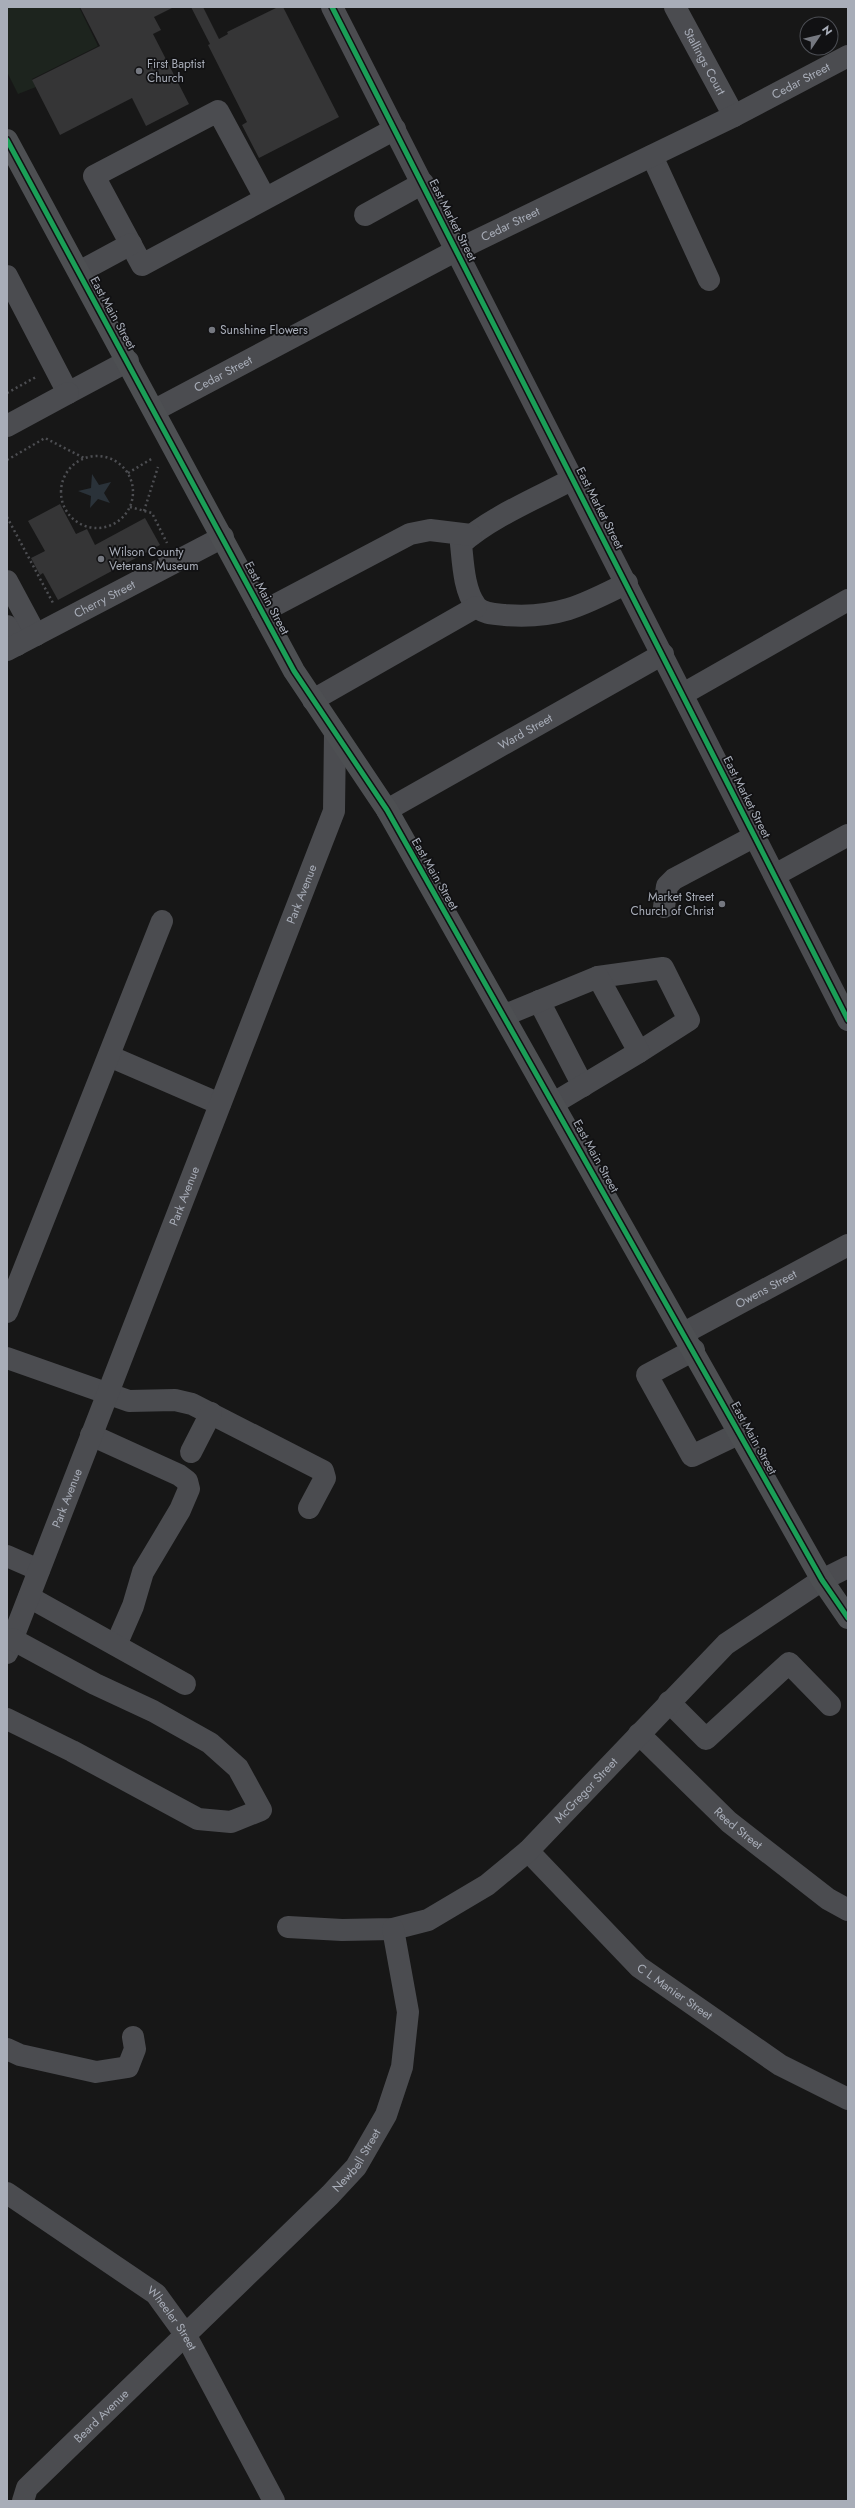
<svg xmlns="http://www.w3.org/2000/svg" width="855" height="2508" viewBox="0 0 855 2508" font-family="Jost,sans-serif">
	<style>
		.green { fill: #1d241e }
		.water { fill: #2a3239 }
		.building { fill: #353536 }
		.lines { fill: none; stroke-linecap: round; stroke-linejoin: round }
		.path { stroke: #4d4e52; stroke-width: 2.5; stroke-dasharray: 2 3; stroke-linecap: butt }
		.minor { stroke: #4b4c50; stroke-width: 22 }
		.major { stroke: #4d4f52; stroke-width: 22 }
		.cycleway-casing { stroke: #111113; stroke-width: 8 }
		.cycleway { stroke: #1a9f57; stroke-width: 5 }
		.poi-dot { fill: #757880; stroke: #111113; stroke-width: 1.5 }
		.labels { text-anchor: middle; stroke-width: 3.5; stroke-linejoin: round; paint-order: stroke }
		.street-label { font-size: 12px; fill: #a8adb8; stroke: #111113 }
		.poi-label { font-size: 12px; fill: #a8adb8; stroke: #111113; text-anchor: start }
	</style>
	<rect width="100%" height="100%" fill="#171717"/>
	<path class="green" d="M7 7H79L98 46 32 79 36 87 18 94 7 72Z"/>
	<path class="water" d="M92 474 99 485 111 482 104 493 110 503 98 499 90 508 91 496 78 491 91 488Z"/>
	<path class="building" d="M80 7H174L154 17 161 30 153 34 189 104 146 126 132 98 60 135 32 80 100 46Z
		M191 7H203L219 39 228 34 227 32 278 7H283L339 117 259 158 242 125 247 122 208 45 210 44Z
		M60 504 76 534 87 529 95 545 145 518 160 545 58 600 43 573 40 575 31 558 45 551 28 521Z"/>
	<g class="lines">
		<path class="path" d="M7 393 36 377
			M61 492a36 36 0 1 1 72 0a36 36 0 1 1-72 0Z
			M7 460 45 438 84 458
			M128 473 153 458
			M130 507 152 513 167 543
			M144 511 158 467
			M7 517 53 603"/>
		<g class="minor">
			<path d="M332 7 848 1020"/>
			<path id="s1" d="M675 7 734 116"/>
			<path d="M652 156 709 280"/>
			<path d="M265 198 218 111 94 176 142 265 395 129"/>
			<path d="M365 215 423 183"/>
			<path d="M79 272 131 244"/>
			<path d="M7 276 68 393 128 361"/>
			<path id="s2" d="M155 410 457 250 734 116 848 56"/>
			<path d="M7 426 68 393"/>
			<path d="M573 479C539 497 489 518 461 544 463 563 464 591 476 606 482 614 496 614 505 615 556 619 582 606 627 583"/>
			<path d="M7 581 36 635"/>
			<path d="M262 612 410 534 430 530 471 535"/>
			<path d="M7 626 17 645"/>
			<path id="s3" d="M7 650 223 537"/>
			<path d="M683 694 848 600"/>
			<path d="M313 700 476 607"/>
			<path id="s4" d="M387 810 663 654"/>
			<path d="M775 875 848 835"/>
			<path d="M664 907 667 886 674 879 755 836"/>
			<path d="M598 977 663 968 689 1020 639 1052"/>
			<path d="M539 1001 583 1086"/>
			<path d="M505 1015 598 977 639 1052 554 1103"/>
			<path d="M109 1056 220 1104"/>
			<path d="M7 1312 162 921"/>
			<path id="s5" d="M684 1333 848 1245"/>
			<path d="M694 1350 647 1375 692 1456 740 1433"/>
			<path d="M7 1358 129 1401 175 1400 192 1404 323 1471 325 1478 309 1508"/>
			<path d="M91 1435 179 1475 187 1481 189 1489 180 1510 143 1572 133 1606 116 1645"/>
			<path d="M191 1452 211 1413"/>
			<path d="M7 1556 39 1570"/>
			<path d="M29 1597 185 1684"/>
			<path id="s6" d="M7 1653 334 811 335 733"/>
			<path d="M669 1702 706 1739 789 1663 830 1705"/>
			<path d="M7 1719 72 1751 198 1819 231 1822 261 1810 238 1768 210 1743 153 1711 95 1684 12 1639"/>
			<path id="s7" d="M639 1734 729 1822 828 1899 848 1910"/>
			<path id="s8" d="M528 1851 639 1967 780 2065 848 2099"/>
			<path id="s9" d="M288 1927 342 1930 393 1929 428 1920 487 1885 528 1851 726 1644 822 1580 848 1567"/>
			<path d="M7 2049 20 2055 96 2072 128 2067 135 2049 133 2037"/>
			<path id="s10" d="M7 2193 156 2294 185 2334 274 2501"/>
			<path id="s11" d="M23 2501 27 2488 330 2195 356 2167 386 2115 402 2067 408 2012 393 1929"/>
		</g>
		<path class="major" d="M7 140 294 671 387 810 822 1580 848 1618"/>
		<defs>
			<path id="cycleway" d="M332 7 848 1020
				M7 140 294 671 387 810 822 1580 848 1618"/>
		</defs>
		<use href="#cycleway" class="cycleway-casing"/>
		<use href="#cycleway" class="cycleway"/>
	</g>
	<g class="poi-dot">
		<circle cx="139" cy="71" r="4"/>
		<circle cx="212" cy="330" r="4"/>
		<circle cx="101" cy="559" r="4"/>
		<circle cx="722" cy="904" r="4"/>
	</g>
	<g class="labels">
		<g class="street-label">
			<text dy="4" stroke="none"><textPath href="#s1" startOffset="62">Stallings Court</textPath></text>
			<text dy="4" stroke="none"><textPath href="#s2" startOffset="725">Cedar Street</textPath></text>
			<text transform="translate(453 220) rotate(63)" y="4">East Market Street</text>
			<text dy="4" stroke="none"><textPath href="#s2" startOffset="401">Cedar Street</textPath></text>
			<text transform="translate(113 313) rotate(61)" y="4">East Main Street</text>
			<text dy="4" stroke="none"><textPath href="#s2" startOffset="77">Cedar Street</textPath></text>
			<text transform="translate(600 508) rotate(63)" y="4">East Market Street</text>
			<text transform="translate(267 598) rotate(62)" y="4">East Main Street</text>
			<text dy="4" stroke="none"><textPath href="#s3" startOffset="110">Cherry Street</textPath></text>
			<text dy="4" stroke="none"><textPath href="#s4" startOffset="159">Ward Street</textPath></text>
			<text transform="translate(747 797) rotate(63)" y="4">East Market Street</text>
			<text transform="translate(435 874) rotate(60)" y="4">East Main Street</text>
			<text dy="4" stroke="none"><textPath href="#s6" startOffset="814">Park Avenue</textPath></text>
			<text transform="translate(596 1156) rotate(61)" y="4">East Main Street</text>
			<text dy="4" stroke="none"><textPath href="#s6" startOffset="490">Park Avenue</textPath></text>
			<text dy="4" stroke="none"><textPath href="#s5" startOffset="93">Owens Street</textPath></text>
			<text transform="translate(754 1438) rotate(61)" y="4">East Main Street</text>
			<text dy="4" stroke="none"><textPath href="#s6" startOffset="166">Park Avenue</textPath></text>
			<text dy="4" stroke="none"><textPath href="#s9" startOffset="347">McGregor Street</textPath></text>
			<text dy="4" stroke="none"><textPath href="#s7" startOffset="137">Reed Street</textPath></text>
			<text dy="4" stroke="none"><textPath href="#s8" startOffset="204">C L Manier Street</textPath></text>
			<text dy="4" stroke="none"><textPath href="#s11" startOffset="479">Newbell Street</textPath></text>
			<text dy="4" stroke="none"><textPath href="#s10" startOffset="209">Wheeler Street</textPath></text>
			<text dy="4" stroke="none"><textPath href="#s11" startOffset="117">Beard Avenue</textPath></text>
		</g>
		<g class="poi-label">
			<text x="147" y="68">First Baptist<tspan x="147" dy="14">Church</tspan></text>
			<text x="220" y="334">Sunshine Flowers</text>
			<text x="109" y="556">Wilson County<tspan x="109" dy="14">Veterans Museum</tspan></text>
			<text x="714" y="901" text-anchor="end">Market Street<tspan x="714" dy="14">Church of Christ</tspan></text>
		</g>
	</g>
	<rect width="855" height="2508" fill="none" stroke="#a8adb8" stroke-width="16"/>
	<g transform="translate(819 36) rotate(55)"><circle r="19" fill="#111113" stroke="#4d4f55"/>
	<path d="M0-3L7 15L0 10L-7 15Z" fill="#757880"/>
	<text y="-6" font-size="11" font-weight="bold" text-anchor="middle" fill="#a8adb8">N</text>
	</g>
</svg>
